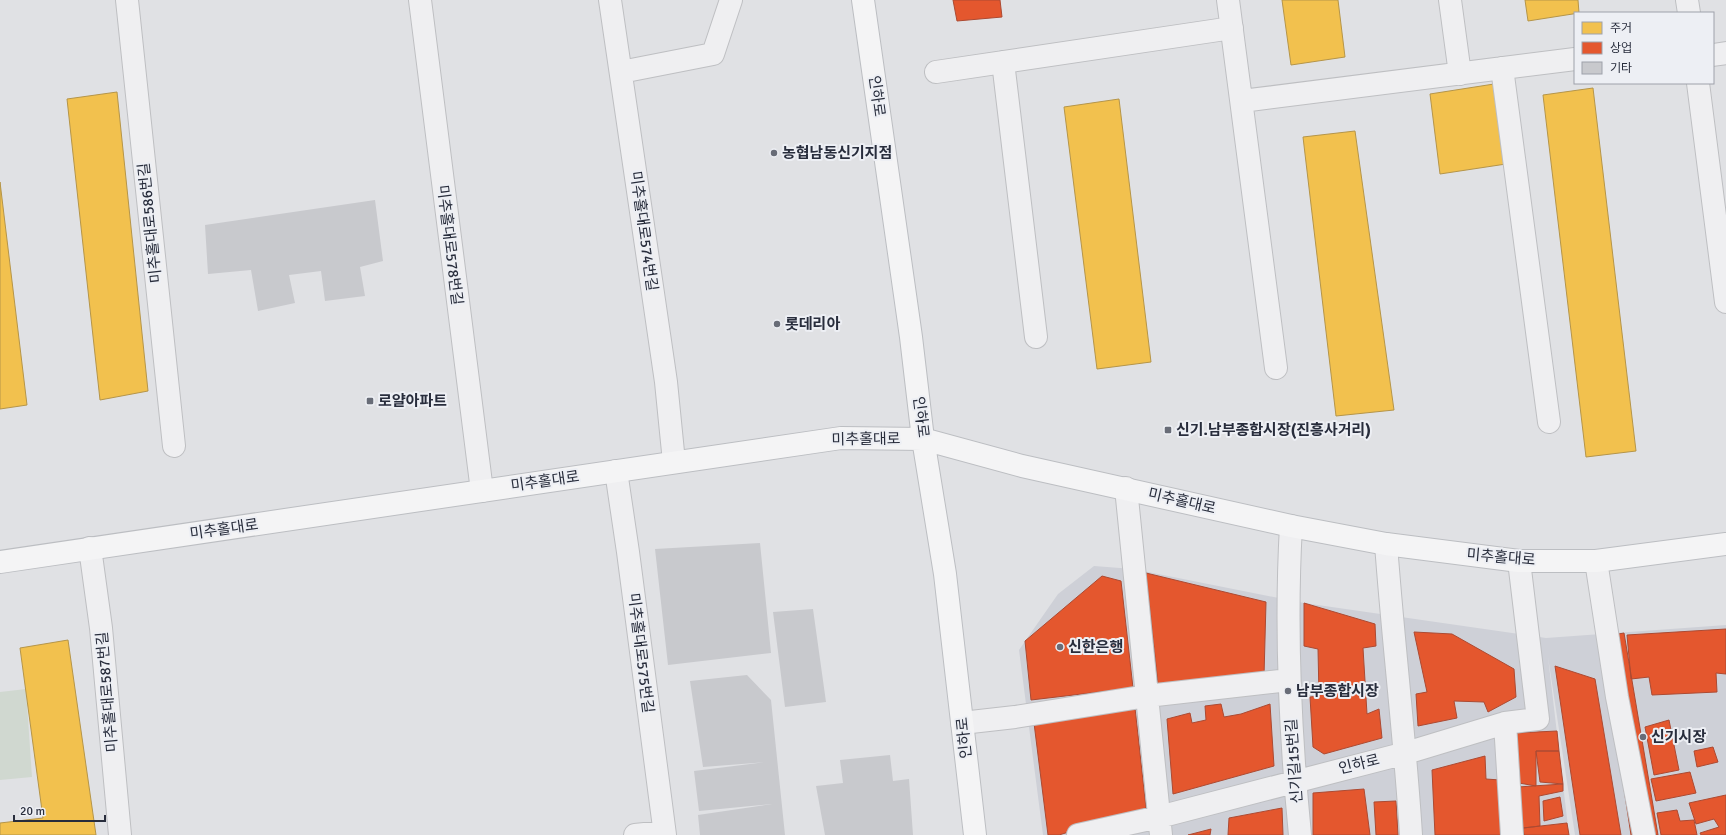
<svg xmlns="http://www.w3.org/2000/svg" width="1726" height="835" viewBox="0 0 1726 835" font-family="Signika,'Noto Sans KR',sans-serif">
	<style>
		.built { fill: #ced0d7 }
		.green { fill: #d0d8d0 }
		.homes { fill: #f2c14e; stroke: #b59549 }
		.shops { fill: #e4572e; stroke: #ac4a32 }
		.building { fill: #c8c9cd }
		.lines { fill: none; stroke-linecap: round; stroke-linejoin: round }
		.minor-casing { stroke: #bebfc2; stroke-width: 24 }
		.major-casing { stroke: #bcbec2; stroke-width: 24 }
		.minor { stroke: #efeff1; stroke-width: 22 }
		.major { stroke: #f4f4f5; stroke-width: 22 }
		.poi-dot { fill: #686c77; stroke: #edeff4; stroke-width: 1.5 }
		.labels { text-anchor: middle; stroke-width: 4; stroke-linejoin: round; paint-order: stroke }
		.street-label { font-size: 15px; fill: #282d3c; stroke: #edeff4 }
		.poi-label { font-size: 15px; font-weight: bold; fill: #282d3c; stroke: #edeff4; text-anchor: start }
	</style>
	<rect width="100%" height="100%" fill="#e0e1e4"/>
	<path class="built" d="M1094 566 1133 569 1304 603 1546 638 1726 625V835H1575L1548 657 1569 835H1043L1019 650 1058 594Z"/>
	<path class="green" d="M26 689 32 777 0 780V692Z"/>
	<path class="homes" d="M1282 0H1338L1345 57 1291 65Z
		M1525 0H1578L1579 13 1528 21Z
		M1494 84 1506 164 1440 174 1430 94Z
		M1593 88 1636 451 1586 457 1543 95Z
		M117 92 148 391 100 400 67 99Z
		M1119 99 1151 362 1097 369 1064 107Z
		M1355 131 1394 410 1336 416 1303 137Z
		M0 182 27 405 0 409Z
		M68 640 96 835H0V823L43 818 20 648Z"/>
	<path class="shops" d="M953 0H1000L1002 17 957 21Z
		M1146 573 1266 602 1264 676 1158 684Z
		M1102 576 1121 581 1133 688 1031 700 1025 641Z
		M1304 603 1375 624 1376 646 1363 648 1367 714 1379 709 1382 738 1324 754 1313 747 1310 697 1319 696 1318 649 1304 646Z
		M1726 629V674L1716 673 1717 692 1652 695 1649 677 1631 679 1627 635Z
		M1414 632 1452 634 1514 669 1516 697 1488 712 1484 702 1454 701 1457 718 1418 726 1416 694 1427 692Z
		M1624 633 1658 835H1631L1601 637Z
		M1555 666 1595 679 1621 835H1580Z
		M1221 704 1224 717 1241 714 1270 704 1274 766 1173 794 1167 719 1190 713 1192 723 1206 720 1205 706Z
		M1135 708 1146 808 1059 835H1048L1034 723Z
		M1669 720 1679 770 1654 775 1645 727Z
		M1557 731 1559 751H1536V786L1519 783 1516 733Z
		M1713 747 1718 762 1697 767 1694 751Z
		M1536 751H1559L1563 784 1540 782Z
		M1485 756 1486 779 1500 780 1503 835H1435L1432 770Z
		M1690 772 1696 793 1656 801 1651 779Z
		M1563 784V791L1539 796 1540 826 1523 828 1518 787Z
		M1364 789 1370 835H1313V793Z
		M1726 795V835H1701L1700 833 1719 827 1714 819 1696 824 1689 803Z
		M1560 797 1563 816 1544 821 1543 801Z
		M1396 801 1398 835H1376L1374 802Z
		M1282 808 1283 835H1228L1229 818Z
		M1677 810 1680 821 1694 820 1697 835H1661L1657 813Z
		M1567 823 1569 835H1524L1523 828Z
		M1211 829 1210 835H1188Z"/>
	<path class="building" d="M375 200 383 261 360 267 365 296 325 301 321 271 289 275 295 303 258 311 251 270 208 274 205 225Z
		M760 543 771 653 668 665 655 549Z
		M813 609 826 702 785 707 773 612Z
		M747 675 771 700 785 835H700L698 815 772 804 699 811 694 771 767 762 703 767 690 681Z
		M890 755 893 781 909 779 913 835H825L816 786 843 783 840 760Z"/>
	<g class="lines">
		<defs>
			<path id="minor" d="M127 0 174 446
				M420 0 482 491
				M610 0 666 382 674 462
				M1228 0 1276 368
				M1450 0 1460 74
				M1687 0 1689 13
				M1713 55 1726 53
				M1003 62 1036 337
				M1502 68 1549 422
				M621 72 713 54 731 0
				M936 72 1232 28
				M1698 83 1726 302
				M1242 101 1575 59
				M616 471 628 552 665 835
				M1126 488 1161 835
				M1291 526C1285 630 1290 732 1300 835
				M1386 544C1393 641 1405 738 1411 835
				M90 548 101 628 120 835
				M1596 561 1617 697 1644 835
				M962 723 1015 717 1147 696 1289 680
				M1505 723 1512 835
				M635 835 664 832
				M1078 835 1159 817 1406 753 1505 723 1538 719 1519 561"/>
			<path id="major" d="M863 0 911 337 923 439 945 574 975 835
				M0 562 841 438 923 439 1022 466 1291 526 1386 544 1519 561H1596L1726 544"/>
		</defs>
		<use href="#minor" class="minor-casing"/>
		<use href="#major" class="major-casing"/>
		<use href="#minor" class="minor"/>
		<use href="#major" class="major"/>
	</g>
	<g class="poi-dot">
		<circle cx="774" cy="153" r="4"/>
		<circle cx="777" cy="324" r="4"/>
		<rect x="366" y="397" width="8" height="8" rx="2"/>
		<rect x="1164" y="426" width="8" height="8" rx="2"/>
		<circle cx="1060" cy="647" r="4"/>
		<circle cx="1288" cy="691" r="4"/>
		<circle cx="1643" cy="737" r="4"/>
	</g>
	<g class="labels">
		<g class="street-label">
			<text transform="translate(877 96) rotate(82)" y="5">인하로</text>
			<text transform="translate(150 223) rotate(-96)" y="5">미추홀대로586번길</text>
			<text transform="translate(644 231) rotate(82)" y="5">미추홀대로574번길</text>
			<text transform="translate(450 245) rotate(83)" y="5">미추홀대로578번길</text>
			<text transform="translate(921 417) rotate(83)" y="5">인하로</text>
			<text transform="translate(866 439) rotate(-1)" y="5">미추홀대로</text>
			<text transform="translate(545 481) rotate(-8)" y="5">미추홀대로</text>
			<text transform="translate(1182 501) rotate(13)" y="5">미추홀대로</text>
			<text transform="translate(224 529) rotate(-8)" y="5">미추홀대로</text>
			<text transform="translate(1501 557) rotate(5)" y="5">미추홀대로</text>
			<text transform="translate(641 653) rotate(83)" y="5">미추홀대로575번길</text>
			<text transform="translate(107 692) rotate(-95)" y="5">미추홀대로587번길</text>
			<text transform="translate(964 738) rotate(-96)" y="5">인하로</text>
			<text transform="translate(1294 761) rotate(-94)" y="5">신기길15번길</text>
			<text transform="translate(1359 764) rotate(-14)" y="5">인하로</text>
		</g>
		<g class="poi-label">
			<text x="782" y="158">농협남동신기지점</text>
			<text x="785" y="329">롯데리아</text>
			<text x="378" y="406">로얄아파트</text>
			<text x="1176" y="435">신기.남부종합시장(진흥사거리)</text>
			<text x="1068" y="652">신한은행</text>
			<text x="1296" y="696">남부종합시장</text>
			<text x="1651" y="742">신기시장</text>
		</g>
	</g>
	<rect x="1574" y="12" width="140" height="72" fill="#edeff4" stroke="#9ea1aa"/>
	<rect x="1582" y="22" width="20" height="12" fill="#f2c14e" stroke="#9ea1aa"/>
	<text x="1610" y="32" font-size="12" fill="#282d3c">주거</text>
	<rect x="1582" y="42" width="20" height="12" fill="#e4572e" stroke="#9ea1aa"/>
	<text x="1610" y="52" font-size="12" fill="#282d3c">상업</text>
	<rect x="1582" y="62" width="20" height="12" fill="#c8c9cd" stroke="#9ea1aa"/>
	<text x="1610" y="72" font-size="12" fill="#282d3c">기타</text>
	<path d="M14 815v6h91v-6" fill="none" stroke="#282d3c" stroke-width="2"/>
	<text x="20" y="815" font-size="12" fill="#282d3c" stroke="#edeff4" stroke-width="3" paint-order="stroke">20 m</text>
</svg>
